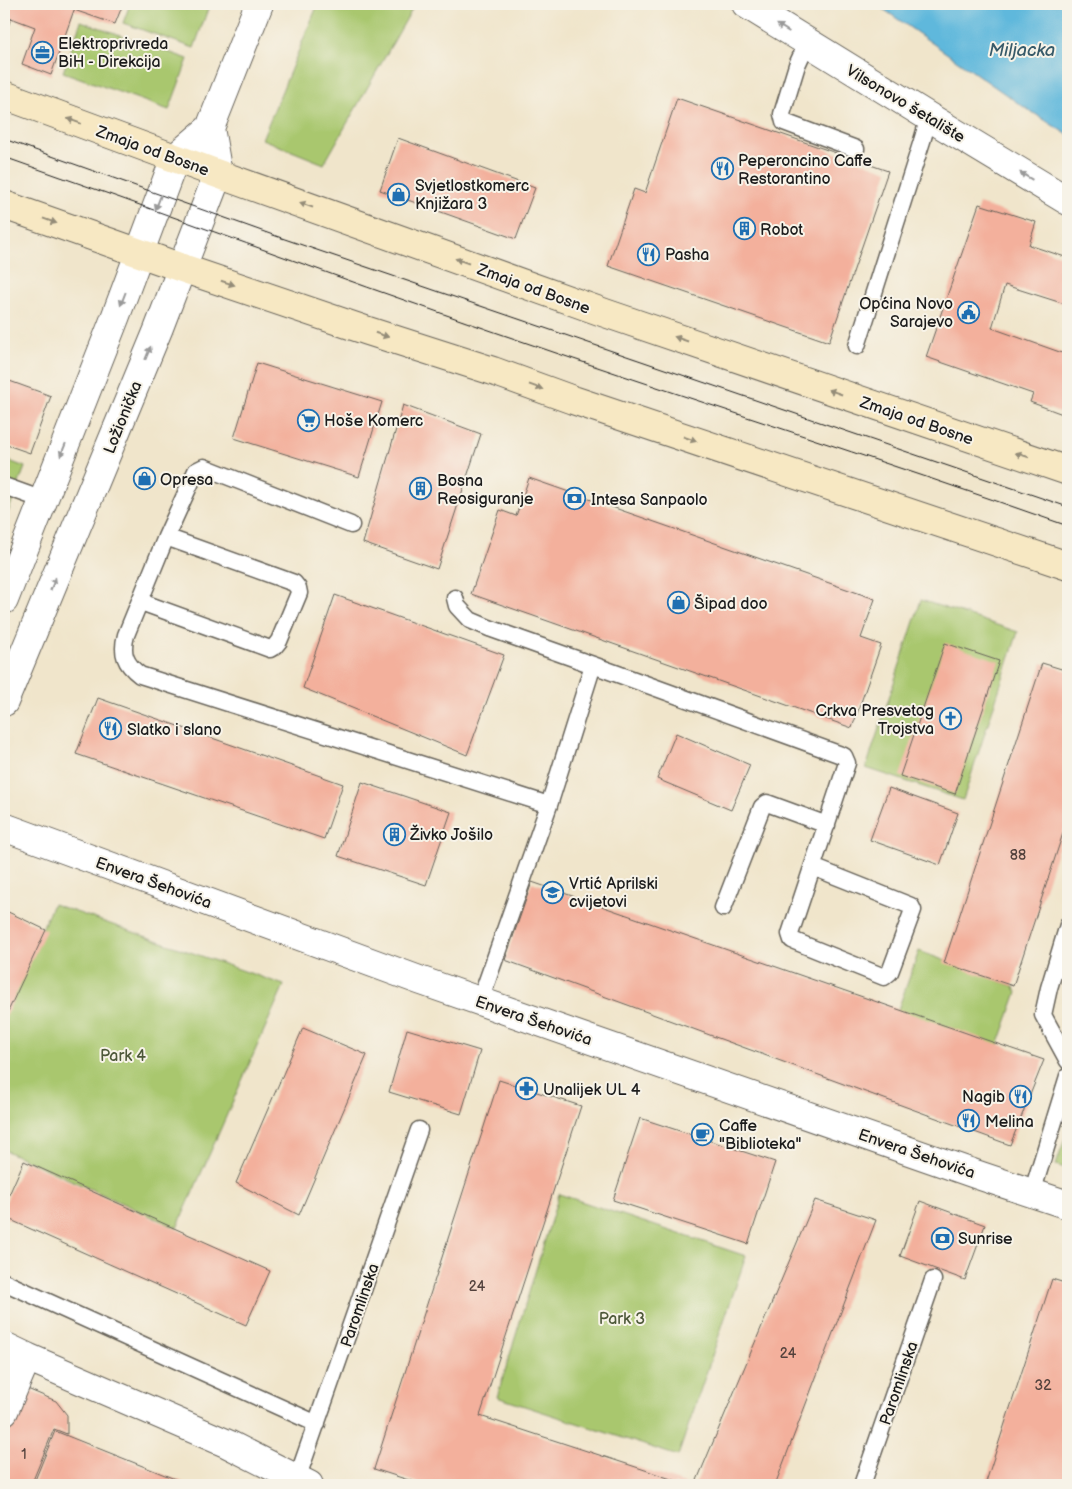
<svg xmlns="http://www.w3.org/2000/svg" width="1072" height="1489" viewBox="0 0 1072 1489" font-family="'Balsamiq Sans',sans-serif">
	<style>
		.green { fill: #a9c76e; stroke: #627245 }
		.water { fill: #5fb8dc; stroke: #3e6a7c }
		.building { fill: #f3b09c }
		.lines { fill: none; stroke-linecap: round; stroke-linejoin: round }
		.service-casing { stroke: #666259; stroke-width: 19 }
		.minor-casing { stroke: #666259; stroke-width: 30 }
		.tertiary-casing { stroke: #666259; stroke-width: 30 }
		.secondary-casing { stroke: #666259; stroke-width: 30 }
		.service { stroke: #fff; stroke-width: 16 }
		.minor { stroke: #fff; stroke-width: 28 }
		.tertiary { stroke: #fff; stroke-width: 28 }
		.secondary { stroke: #f7e8c3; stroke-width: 28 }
		.tram { stroke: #1c1c1c; stroke-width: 1 }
		.oneway { fill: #999 }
		.oneway2 { fill: #948c78 }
		.labels { text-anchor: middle; stroke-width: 4; stroke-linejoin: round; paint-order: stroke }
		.number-label { font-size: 14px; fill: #52413c }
		.poi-label { font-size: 16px; fill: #1c1c1c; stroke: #f7f3e8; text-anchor: start }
		.street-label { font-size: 16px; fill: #1c1c1c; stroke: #f7f3e8 }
		.park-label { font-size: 16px; fill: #4d5839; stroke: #f7f3e8 }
		.water-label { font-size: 18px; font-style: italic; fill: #375a69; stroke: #f7f3e8 }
	</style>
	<rect width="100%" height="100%" fill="#f7f3e8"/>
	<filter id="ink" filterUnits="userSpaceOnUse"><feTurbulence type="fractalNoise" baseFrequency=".02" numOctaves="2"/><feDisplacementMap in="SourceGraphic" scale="10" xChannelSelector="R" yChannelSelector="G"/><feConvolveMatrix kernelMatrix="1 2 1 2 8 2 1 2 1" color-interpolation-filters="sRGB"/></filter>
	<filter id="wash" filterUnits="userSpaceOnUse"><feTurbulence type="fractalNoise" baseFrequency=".0096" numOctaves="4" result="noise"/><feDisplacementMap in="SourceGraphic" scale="20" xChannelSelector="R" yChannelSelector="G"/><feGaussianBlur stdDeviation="1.12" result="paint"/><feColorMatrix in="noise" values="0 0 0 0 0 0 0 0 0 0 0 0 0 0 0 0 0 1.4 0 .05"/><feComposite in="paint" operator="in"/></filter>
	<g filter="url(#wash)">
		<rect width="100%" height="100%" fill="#f0e5cb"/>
		<path class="green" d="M130 4H207L209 6 194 48 123 23Z
			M318 4H415L324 164 262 139Z
			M81 21 188 59 169 110 63 72Z
			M4 459 25 467 4 523Z
			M921 600 1018 632 963 800 866 768Z
			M53 904 284 985 177 1228 4 1150V1013Z
			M919 951 1013 986 1017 992 997 1049 897 1012Z
			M1068 1129V1169L1056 1165Z
			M559 1194 746 1256 678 1456 497 1397Z"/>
		<path class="water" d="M876 4H1068V135L1018 103Z"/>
		<g id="blocks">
			<path class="building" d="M4 4H123L115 24 74 10 51 75 22 64 35 27 11 18 4 38Z
				M677 98 888 171 829 342 608 266 634 189 645 193Z
				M398 138 535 188 516 239 380 190Z
				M979 204 1036 222 1029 245 1068 258V305L1005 285 992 328 1068 355V416L1030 402 1033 394 926 357Z
				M257 363 382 402 359 477 234 438Z
				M4 379 51 396 30 453 4 444Z
				M403 405 481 434 437 569 363 543Z
				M529 478 875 599 861 638 881 645 852 728 471 594 500 510 516 516Z
				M335 595 504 655 467 755 303 688Z
				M945 643 999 661 955 794 900 776Z
				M1042 663 1068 671V818L1013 986 944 963Z
				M98 698 343 784 324 839 76 754Z
				M676 733 750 765 731 810 657 779Z
				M362 782 451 812 426 885 338 856Z
				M889 788 958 813 940 865 870 840Z
				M532 882 1044 1060 1010 1145 505 960Z
				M4 910 46 930 4 1020Z
				M303 1028 367 1055 299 1215 236 1183Z
				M407 1029 480 1051 461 1114 389 1092Z
				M499 1080 581 1106 480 1416 645 1470 688 1485H424L374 1469Z
				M640 1118 775 1162 748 1244 613 1200Z
				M24 1161 270 1271 246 1325 4 1217V1206Z
				M815 1200 876 1220 775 1485H695Z
				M920 1201 985 1225 965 1280 900 1256Z
				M1052 1279 1068 1284V1485H985Z
				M18 1385 56 1401 67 1415V1434L54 1429 31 1485 26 1482 25 1485H4V1421Z
				M55 1431 190 1485H33Z"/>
		</g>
	</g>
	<g filter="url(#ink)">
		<use href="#blocks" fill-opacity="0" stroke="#666259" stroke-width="1"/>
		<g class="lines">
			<defs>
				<path id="service" d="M807 43 797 65 782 114 784 122 856 149
					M857 346 922 141 929 117
					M4 486 43 500
					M351 525 204 467 196 471 166 537 126 635C121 653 125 664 140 675L549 805 480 1001
					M455 598 457 606 470 620 489 628 593 665
					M141 602 270 649 275 646 279 641 299 593 298 588 294 583 166 537
					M549 805 593 665 844 756 847 763 790 934 792 940 884 977 890 972 913 910 911 906 813 867
					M723 908 762 807 767 803 827 825
					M1068 925 1049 988 1043 1015 1068 1061
					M1032 1193 1068 1076
					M4 1282 317 1424
					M297 1479 419 1130
					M862 1485 933 1280"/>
				<path id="minor" d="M746 4 929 117 1068 201
					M4 827 419 980 981 1176 1068 1205
					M4 1346 27 1357 228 1444 309 1485
					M4 1411 27 1357"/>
				<path id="tertiary" d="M4 600 115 318 175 158 210 128 259 4
					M4 702 158 330 218 174 210 128"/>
				<path id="secondary" d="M4 95 218 174 605 313 1068 471
					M4 205 182 268 368 331 493 371 573 400 1068 566"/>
			</defs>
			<use href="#service" class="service-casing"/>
			<use href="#minor" class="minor-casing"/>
			<use href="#tertiary" class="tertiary-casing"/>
			<use href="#secondary" class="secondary-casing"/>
			<use href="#service" class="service"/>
			<use href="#minor" class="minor"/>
			<use href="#tertiary" class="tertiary"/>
			<use href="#secondary" class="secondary"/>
			<path class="tram" d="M4 139 273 235 1068 507
				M4 157C166 213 327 274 489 330 682 397 876 458 1068 526"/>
		</g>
		<defs><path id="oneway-solid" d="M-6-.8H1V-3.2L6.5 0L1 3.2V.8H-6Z" transform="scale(1.25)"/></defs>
		<g class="oneway">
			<use href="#oneway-solid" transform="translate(783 28) rotate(-148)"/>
			<use href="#oneway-solid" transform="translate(1026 176) rotate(-149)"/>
			<use href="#oneway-solid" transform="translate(158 203) rotate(111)"/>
			<use href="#oneway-solid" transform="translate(123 299) rotate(111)"/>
			<use href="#oneway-solid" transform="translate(148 353) rotate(-68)"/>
			<use href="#oneway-solid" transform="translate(63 450) rotate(112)"/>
			<use href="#oneway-solid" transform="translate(53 584) rotate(-68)"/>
		</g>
		<g class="oneway2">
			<use href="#oneway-solid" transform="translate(74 121) rotate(-160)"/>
			<use href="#oneway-solid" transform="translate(306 205) rotate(-160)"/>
			<use href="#oneway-solid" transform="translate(50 221) rotate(20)"/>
			<use href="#oneway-solid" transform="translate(462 261) rotate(-160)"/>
			<use href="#oneway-solid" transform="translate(228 283) rotate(18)"/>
			<use href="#oneway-solid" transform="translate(382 335) rotate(18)"/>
			<use href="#oneway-solid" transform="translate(681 339) rotate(-161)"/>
			<use href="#oneway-solid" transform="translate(536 387) rotate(20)"/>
			<use href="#oneway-solid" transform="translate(835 392) rotate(-161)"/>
			<use href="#oneway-solid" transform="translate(690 439) rotate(19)"/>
			<use href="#oneway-solid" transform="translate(1022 455) rotate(-162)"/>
		</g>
	</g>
	<defs>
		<symbol id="office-ring" viewBox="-11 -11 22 22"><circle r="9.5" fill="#f7f3e8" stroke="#1f6fb2" stroke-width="1.5"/><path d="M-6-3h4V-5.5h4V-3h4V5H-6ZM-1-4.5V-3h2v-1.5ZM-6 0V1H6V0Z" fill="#1f6fb2"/></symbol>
		<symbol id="restaurant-ring" viewBox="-11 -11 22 22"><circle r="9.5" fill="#f7f3e8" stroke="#1f6fb2" stroke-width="1.5"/><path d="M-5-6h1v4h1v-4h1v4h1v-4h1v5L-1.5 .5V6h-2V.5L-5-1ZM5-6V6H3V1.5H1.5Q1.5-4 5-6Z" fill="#1f6fb2"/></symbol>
		<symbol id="shop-ring" viewBox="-11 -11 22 22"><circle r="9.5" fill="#f7f3e8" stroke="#1f6fb2" stroke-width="1.5"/><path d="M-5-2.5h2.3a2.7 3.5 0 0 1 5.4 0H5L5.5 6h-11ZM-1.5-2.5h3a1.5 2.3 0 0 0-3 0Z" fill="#1f6fb2"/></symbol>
		<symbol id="building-ring" viewBox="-11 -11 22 22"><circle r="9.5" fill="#f7f3e8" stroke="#1f6fb2" stroke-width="1.5"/><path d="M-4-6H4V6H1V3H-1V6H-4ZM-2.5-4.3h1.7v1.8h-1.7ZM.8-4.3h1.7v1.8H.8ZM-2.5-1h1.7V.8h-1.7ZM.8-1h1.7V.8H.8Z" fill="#1f6fb2"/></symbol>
		<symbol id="civic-ring" viewBox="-11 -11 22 22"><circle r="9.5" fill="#f7f3e8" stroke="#1f6fb2" stroke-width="1.5"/><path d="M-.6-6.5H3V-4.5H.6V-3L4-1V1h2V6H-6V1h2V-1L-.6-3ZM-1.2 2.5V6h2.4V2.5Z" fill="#1f6fb2"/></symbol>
		<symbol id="supermarket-ring" viewBox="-11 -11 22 22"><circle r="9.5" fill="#f7f3e8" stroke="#1f6fb2" stroke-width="1.5"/><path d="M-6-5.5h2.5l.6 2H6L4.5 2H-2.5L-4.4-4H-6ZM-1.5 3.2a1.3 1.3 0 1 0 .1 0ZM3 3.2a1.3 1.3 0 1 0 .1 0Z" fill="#1f6fb2"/></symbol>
		<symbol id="bank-ring" viewBox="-11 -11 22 22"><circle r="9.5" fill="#f7f3e8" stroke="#1f6fb2" stroke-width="1.5"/><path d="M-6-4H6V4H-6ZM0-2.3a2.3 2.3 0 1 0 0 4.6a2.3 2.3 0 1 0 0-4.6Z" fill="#1f6fb2"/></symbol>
		<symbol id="church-ring" viewBox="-11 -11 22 22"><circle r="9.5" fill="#f7f3e8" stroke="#1f6fb2" stroke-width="1.5"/><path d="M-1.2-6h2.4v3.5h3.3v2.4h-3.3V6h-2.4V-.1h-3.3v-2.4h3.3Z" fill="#1f6fb2"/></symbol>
		<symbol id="school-ring" viewBox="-11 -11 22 22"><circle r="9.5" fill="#f7f3e8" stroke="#1f6fb2" stroke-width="1.5"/><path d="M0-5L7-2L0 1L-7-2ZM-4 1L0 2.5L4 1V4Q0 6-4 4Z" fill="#1f6fb2"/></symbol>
		<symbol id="pharmacy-ring" viewBox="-11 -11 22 22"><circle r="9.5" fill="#f7f3e8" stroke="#1f6fb2" stroke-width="1.5"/><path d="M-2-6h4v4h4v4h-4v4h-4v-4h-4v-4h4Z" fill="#1f6fb2"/></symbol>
		<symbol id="cafe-ring" viewBox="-11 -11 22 22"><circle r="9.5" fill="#f7f3e8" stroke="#1f6fb2" stroke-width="1.5"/><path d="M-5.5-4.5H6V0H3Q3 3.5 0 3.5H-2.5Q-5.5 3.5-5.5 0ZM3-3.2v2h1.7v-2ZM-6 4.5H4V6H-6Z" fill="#1f6fb2"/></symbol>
	</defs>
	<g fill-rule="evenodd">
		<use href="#office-ring" x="30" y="40" width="25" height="25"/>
		<use href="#restaurant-ring" x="710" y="156" width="25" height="25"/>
		<use href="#shop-ring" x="386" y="182" width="25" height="25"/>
		<use href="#building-ring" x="732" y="216" width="25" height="25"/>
		<use href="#restaurant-ring" x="636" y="242" width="25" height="25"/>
		<use href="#civic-ring" x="956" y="300" width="25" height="25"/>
		<use href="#supermarket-ring" x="296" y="408" width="25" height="25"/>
		<use href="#shop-ring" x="132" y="466" width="25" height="25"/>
		<use href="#building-ring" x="408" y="476" width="25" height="25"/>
		<use href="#bank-ring" x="562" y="486" width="25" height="25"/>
		<use href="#shop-ring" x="666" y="590" width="25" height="25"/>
		<use href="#church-ring" x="938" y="706" width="25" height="25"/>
		<use href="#restaurant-ring" x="98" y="716" width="25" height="25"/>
		<use href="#building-ring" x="382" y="822" width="25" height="25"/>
		<use href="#school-ring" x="540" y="880" width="25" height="25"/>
		<use href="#pharmacy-ring" x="514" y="1076" width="25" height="25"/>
		<use href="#restaurant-ring" x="1008" y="1084" width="25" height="25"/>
		<use href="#restaurant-ring" x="956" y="1108" width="25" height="25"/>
		<use href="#cafe-ring" x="690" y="1122" width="25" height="25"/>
		<use href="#bank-ring" x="930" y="1226" width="25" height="25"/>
	</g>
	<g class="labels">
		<g class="number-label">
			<text x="1018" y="860">88</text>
			<text x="477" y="1291">24</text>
			<text x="788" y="1358">24</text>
			<text x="1043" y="1390">32</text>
			<text x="24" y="1459">1</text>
		</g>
		<g class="poi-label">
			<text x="58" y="49">Elektroprivreda<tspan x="58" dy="18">BiH - Direkcija</tspan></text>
			<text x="738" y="166">Peperoncino Caffe<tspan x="738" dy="18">Restorantino</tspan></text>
			<text x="415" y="191">Svjetlostkomerc<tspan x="415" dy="18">Knjižara 3</tspan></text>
			<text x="760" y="235">Robot</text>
			<text x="665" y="260">Pasha</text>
			<text x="953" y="309" text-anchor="end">Općina Novo<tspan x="953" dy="18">Sarajevo</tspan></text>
			<text x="324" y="426">Hoše Komerc</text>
			<text x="160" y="485">Opresa</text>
			<text x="437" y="486">Bosna<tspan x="437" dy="18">Reosiguranje</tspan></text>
			<text x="591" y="505">Intesa Sanpaolo</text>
			<text x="694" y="609">Šipad doo</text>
			<text x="934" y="716" text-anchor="end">Crkva Presvetog<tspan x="934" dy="18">Trojstva</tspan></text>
			<text x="127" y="735">Slatko i slano</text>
			<text x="410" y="840">Živko Jošilo</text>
			<text x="569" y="889">Vrtić Aprilski<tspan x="569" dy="18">cvijetovi</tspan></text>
			<text x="543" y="1095">Unalijek UL 4</text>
			<text x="1005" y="1102" text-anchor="end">Nagib</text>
			<text x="985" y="1127">Melina</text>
			<text x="719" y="1131">Caffe<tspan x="719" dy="18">"Biblioteka"</tspan></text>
			<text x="958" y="1244">Sunrise</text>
		</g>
		<g class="street-label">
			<text transform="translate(906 103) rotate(31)" y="6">Vilsonovo šetalište</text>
			<text transform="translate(153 150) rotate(20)" y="6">Zmaja od Bosne</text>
			<text transform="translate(534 288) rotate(20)" y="6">Zmaja od Bosne</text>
			<text transform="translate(122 417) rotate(-68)" y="6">Ložionička</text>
			<text transform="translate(917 420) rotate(19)" y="6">Zmaja od Bosne</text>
			<text transform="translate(154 882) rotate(20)" y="6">Envera Šehovića</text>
			<text transform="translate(534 1020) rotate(19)" y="6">Envera Šehovića</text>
			<text transform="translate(917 1153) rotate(19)" y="6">Envera Šehovića</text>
			<text transform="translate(359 1305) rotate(-71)" y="6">Paromlinska</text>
			<text transform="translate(898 1383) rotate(-71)" y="6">Paromlinska</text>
		</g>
		<g class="park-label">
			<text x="123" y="1061">Park 4</text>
			<text x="622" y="1324">Park 3</text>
		</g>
		<g class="water-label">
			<text x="1022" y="56">Miljacka</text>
		</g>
	</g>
	<rect width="1072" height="1489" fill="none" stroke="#f7f3e8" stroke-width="20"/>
</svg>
